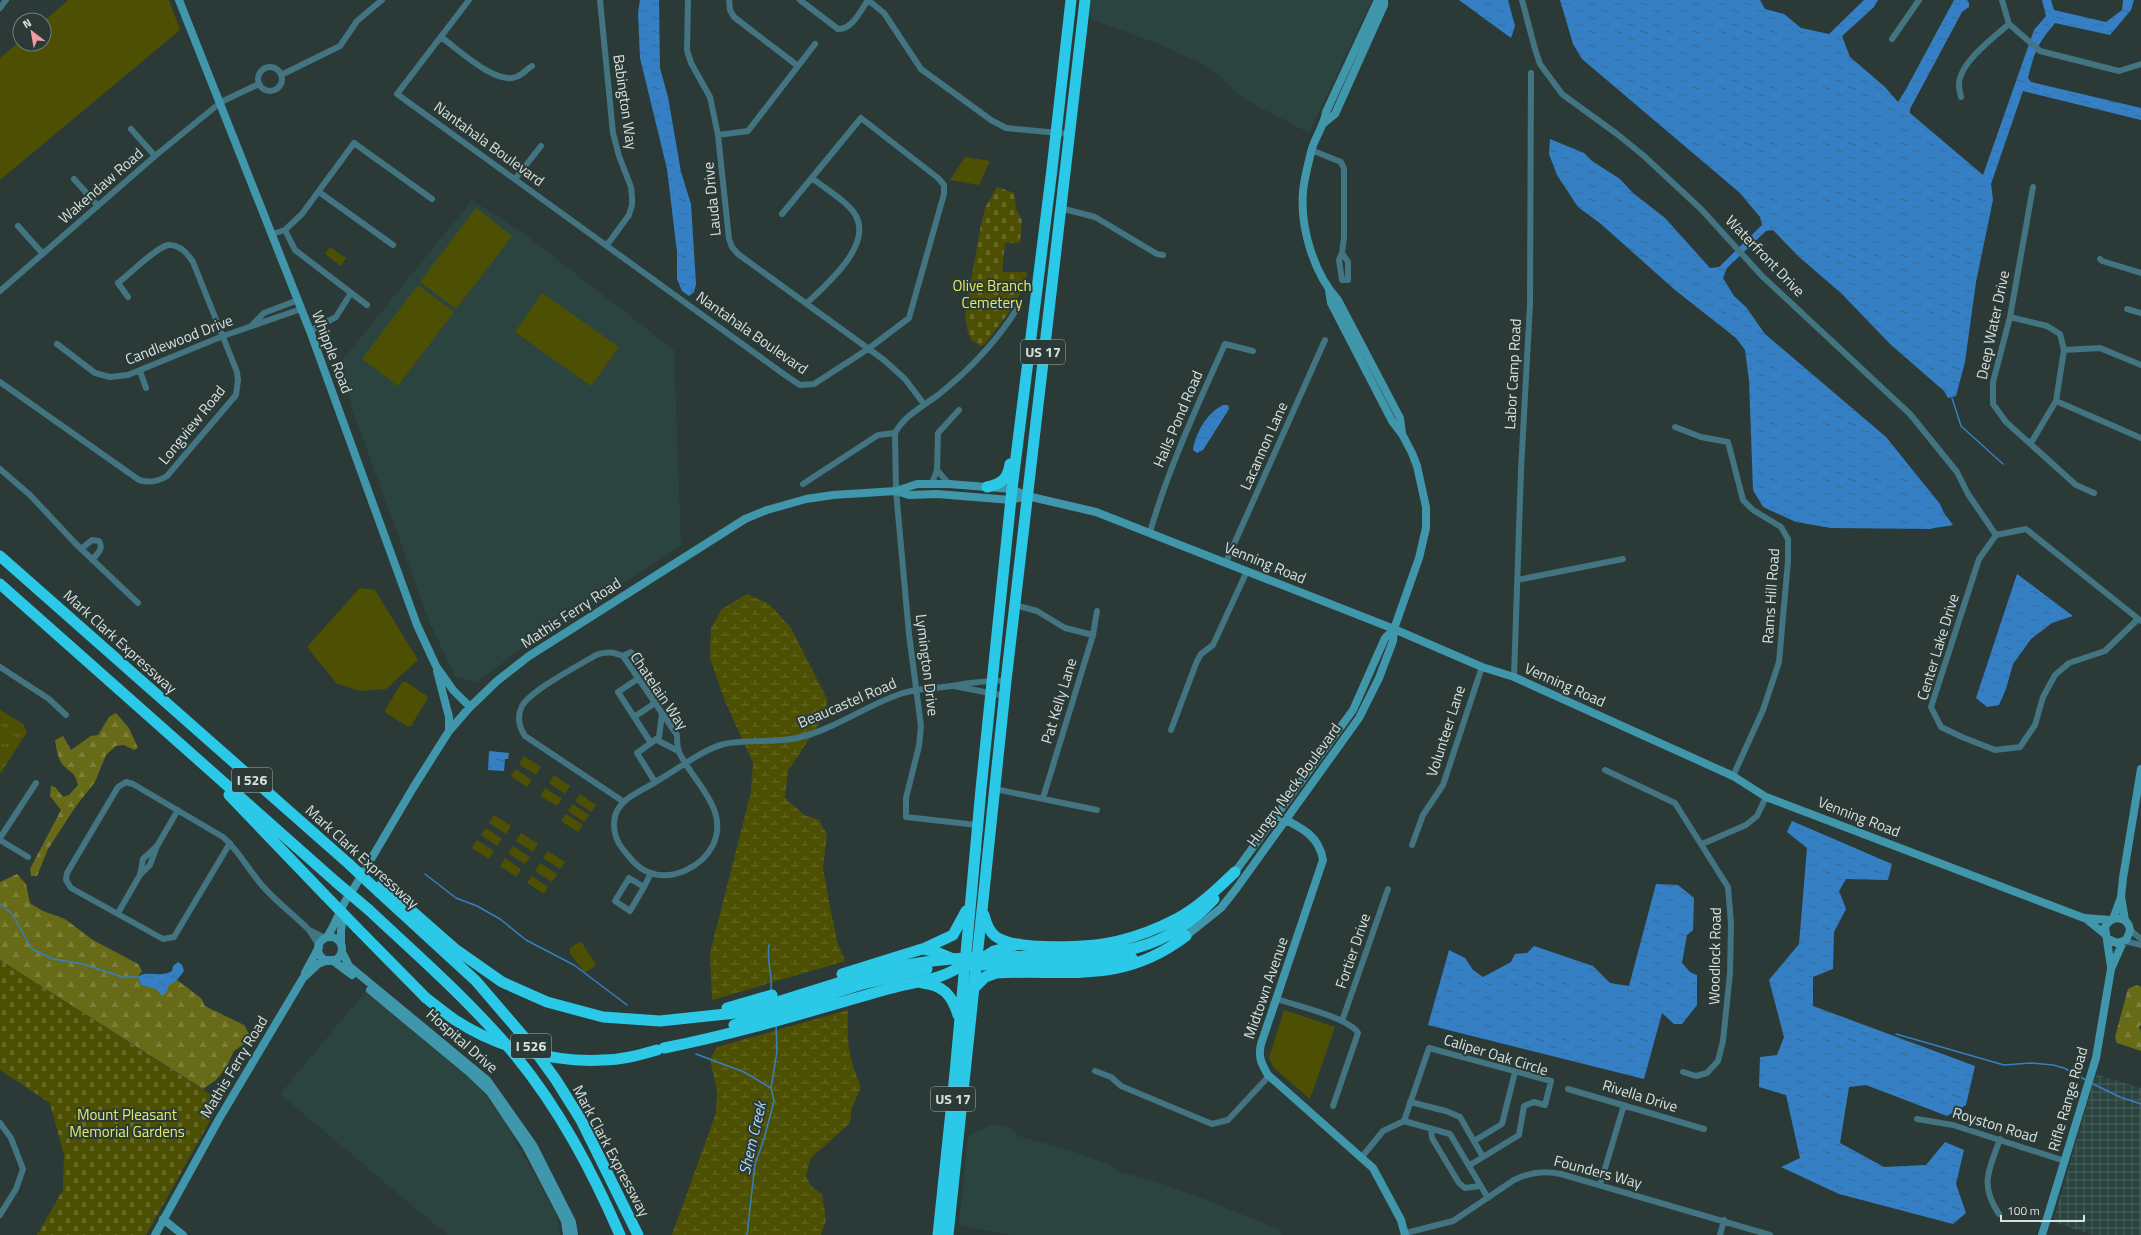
<svg xmlns="http://www.w3.org/2000/svg" width="2141" height="1235" viewBox="0 0 2141 1235" font-family="'Titillium Web',sans-serif">
	<style>
		.built { fill: #2c4440 }
		.industrial { fill: url(#industrial-grid) }
		.grass { fill: url(#grass-tufts) }
		.forest { fill: url(#forest-firs) }
		.wetland { fill: url(#wetland-marsh) }
		.cemetery { fill: url(#cemetery-stones) }
		.green { fill: #4d5003 }
		.water { fill: url(#water-ripples) }
		.lines { fill: none; stroke-linecap: round; stroke-linejoin: round }
		.stream { stroke: #3580c4; stroke-width: 1.5 }
		.street { stroke: #427481; stroke-width: 6 }
		.secondary { stroke: #4096aa; stroke-width: 8 }
		.highway { stroke: #2bc8e7; stroke-width: 11 }
		.highway-bridge { stroke: #2bc8e7; stroke-width: 11 }
		.labels { text-anchor: middle; stroke-width: 4; stroke-linejoin: round; paint-order: stroke }
		.shield { fill: #2b3a37; stroke: #a3afac; stroke-width: 1 }
		.shield-label { font-size: 14px; font-weight: bold; fill: #d7e1de }
		.street-label { font-size: 15px; fill: #d7e1de; stroke: #2b3a37 }
		.park-label { font-size: 15px; fill: #e3ec65; stroke: #2b3a37 }
		.water-label { font-size: 16px; font-style: italic; fill: #b6dafe; stroke: #2b3a37 }
	</style>
	<defs>
		<pattern id="industrial-grid" width="8" height="8" patternUnits="userSpaceOnUse"><rect width="8" height="8" fill="#2c4440"/><path d="M0 4h8M4 0v8" fill="none" stroke="#4a5f5b"/></pattern>
		<pattern id="grass-tufts" width="24" height="20" patternUnits="userSpaceOnUse"><rect width="24" height="20" fill="#4d5003"/><path d="M3 7l-1-3M5 7V3M7 7l1-3M15 17l-1-3M17 17v-4M19 17l1-3" fill="none" stroke="#666927"/></pattern>
		<pattern id="forest-firs" width="22" height="20" patternUnits="userSpaceOnUse"><rect width="22" height="20" fill="#676b18"/><path d="M5 1l3.5 6h-7zM16 11l3.5 6h-7z" fill="#7c8039"/></pattern>
		<pattern id="wetland-marsh" width="20" height="14" patternUnits="userSpaceOnUse"><rect width="20" height="14" fill="#4d5003"/><path d="M1 5h8M5 5V1M11 12h8M15 12V8" fill="none" stroke="#666927"/></pattern>
		<pattern id="cemetery-stones" width="16" height="16" patternUnits="userSpaceOnUse"><rect width="16" height="16" fill="#4d5003"/><path d="M2 7V4a2 2 0 0 1 4 0v3zM10 15v-3a2 2 0 0 1 4 0v3z" fill="#666927"/></pattern>
		<pattern id="water-ripples" width="26" height="14" patternUnits="userSpaceOnUse"><rect width="26" height="14" fill="#3580c4"/><path d="M2 4q2-2 4 0t4 0M15 11q2-2 4 0t4 0" fill="none" stroke="#396b97"/></pattern>
	</defs>
	<rect width="100%" height="100%" fill="#2b3a37"/>
	<path class="built" d="M1091 0H1372L1309 133 1244 99 1209 67 1156 43 1091 19 1089 11Z
		M472 200 528 237 674 350 681 545 583 610 520 649 476 683 455 676 429 621 352 408 340 363Z
		M366 991 466 1075 484 1093 503 1119 556 1213 560 1235H447L280 1094Z
		M994 1124 1013 1129 1018 1136 1069 1150 1110 1165 1121 1172 1154 1181 1199 1197 1278 1229 1281 1235H1013L959 1225 968 1136Z"/>
	<path class="industrial" d="M2098 1075 2141 1088V1235H2093L2056 1223 2054 1218 2095 1077Z"/>
	<path class="grass" d="M0 710 23 724 27 732 0 774Z"/>
	<path class="forest" d="M116 713 129 728 138 748 134 750 124 745 116 746 106 755 95 782 76 806 48 849 37 876H31L30 869 61 810 50 796 51 786 55 787 63 797 69 795 78 785C74 770 72 775 63 765 58 759 56 748 55 740L63 736 71 750 91 736 98 735 109 717Z
		M17 874 26 884 30 903 43 911 65 919 93 940 138 964 142 971 138 977 141 985C158 988 162 990 177 980L201 998 205 1006 244 1025 249 1034 244 1044 234 1051 226 1068 216 1080 203 1089 0 960V882Z
		M2136 985 2141 987V1025L2139 1027 2141 1031V1051L2117 1043 2115 1037 2128 989Z"/>
	<path class="wetland" d="M747 594 769 604 791 628 827 699 826 713 788 771 785 798 804 815 819 820 827 835 823 868 828 897 837 941 845 961 712 1000 710 953 751 792 753 763 724 699 710 658 711 628 722 609Z
		M848 1010C847 1042 848 1057 861 1087L852 1107 850 1123 810 1159 806 1177 813 1188 822 1194 826 1220 821 1235H672L716 1113 717 1091 710 1059 717 1047Z"/>
	<path class="cemetery" d="M997 187 1014 193 1016 209 1022 220 1020 243H1005L1002 272H1027C1024 297 1000 324 985 344L981 346 972 341 968 333 965 315 981 225 985 208Z
		M0 960 221 1101 146 1235H37L63 1190 64 1155 50 1103 0 1070Z"/>
	<path class="green" d="M68 0H169L180 30 0 180V58L20 41V44H44V21Z
		M965 157 990 161 979 185 950 180Z
		M476 208 512 236 456 309 420 282Z
		M330 247 346 258 341 266 325 254Z
		M418 285 454 312 398 386 362 359Z
		M542 293 619 347 591 386 515 332Z
		M360 588 375 590 418 660 386 689 361 691 337 684 307 647Z
		M402 682H406L427 696 428 698 411 726 408 727 386 713 385 710Z
		M524 756 541 767 536 775 519 764Z
		M516 769 532 780 527 787 511 776Z
		M554 775 570 786 565 794 549 783Z
		M545 788 562 799 557 806 540 796Z
		M580 794 596 805 591 812 575 801Z
		M573 804 589 815 584 822 568 811Z
		M566 814 583 825 578 832 561 821Z
		M494 815 511 826 506 834 489 823Z
		M486 828 502 839 497 846 481 835Z
		M521 833 538 844 533 852 516 841Z
		M477 840 494 851 489 859 472 848Z
		M513 846 530 857 525 864 508 853Z
		M548 851 565 862 560 869 543 858Z
		M505 858 521 869 516 877 500 866Z
		M540 863 557 874 552 882 535 871Z
		M532 876 548 887 544 894 527 883Z
		M579 942 582 943 595 963V966L586 972 583 971 570 953V948Z
		M1284 1010 1335 1027 1310 1099 1274 1068 1269 1058Z"/>
	<path class="water" d="M640 0H659L660 68 668 97 681 172 691 204 696 284 694 292 689 296 682 291 677 279V252L667 169 640 58 638 13Z
		M1459 0H1508L1515 26 1511 38Z
		M1560 0H1760L1765 9 1784 14 1801 28 1829 34 1864 0H1878L1874 7 1842 36 1850 57 1885 87 1898 102 1905 91 1954 0H1967L1969 3V7L1962 12 1910 109V113L1983 175 2034 30 2046 16 2042 0H2051L2054 10 2106 22 2122 10 2123 0H2134L2131 10 2110 35 2055 23C2037 45 2035 50 2028 78L2031 82 2141 108V120L2023 91 1991 184 1993 200 1976 282 1965 362 1956 396 1948 398 1944 391 1890 344 1842 294 1798 256 1773 230 1766 231 1727 268 1723 278 1734 296 1746 307 1765 334 1886 437 1940 504 1944 513 1953 525C1948 527 1939 526 1931 529L1831 528 1796 522 1763 507 1753 490 1749 380 1745 350 1736 338 1675 290 1601 224 1578 207 1557 175 1549 154 1550 139 1584 153 1592 161 1620 179 1633 193 1665 218 1710 268 1719 267 1762 225 1760 217 1740 193 1582 59 1573 44Z
		M1223 405H1228L1229 409 1203 450 1197 453 1193 450C1196 432 1207 413 1223 405Z
		M2017 574 2073 616 2052 623 2031 639 2013 664 2006 689 1999 705 1987 707 1976 698Z
		M489 751 509 753 508 759H505L504 771 488 770Z
		M1792 821 1892 864 1888 880 1846 879 1839 891 1846 909 1834 932 1833 969 1813 977V1006L1975 1066 1966 1105 1947 1116 1866 1085 1849 1087 1840 1143 1884 1167 1926 1165 1945 1142 1964 1150 1956 1184 1966 1213 1953 1224 1839 1194 1781 1167 1800 1158 1786 1095 1759 1087 1760 1057 1777 1055 1784 1037 1769 980 1799 944 1807 848 1787 832Z
		M1656 884 1678 885 1694 898 1693 930 1687 935 1682 963 1690 972 1697 975V1005L1682 1024H1674L1662 1013 1644 1079 1428 1025 1449 950 1465 958 1473 970 1483 977 1511 962 1515 954 1527 953 1534 946 1593 966 1610 983 1629 986Z
		M178 962 182 965 184 971 177 980 168 986C168 990 166 994 162 996L156 989 141 985 138 977C147 970 162 978 172 971L173 966Z"/>
	<g class="lines">
		<path class="stream" d="M1952 398 1961 426 2003 464
			M425 874 456 898 477 906 500 919 526 940 574 965 627 1005
			M0 904 12 914 32 949 53 959 83 964 122 977H138
			M769 945C766 961 773 975 771 990
			M1896 1034 2004 1065 2031 1063 2053 1065 2064 1068 2086 1080
			M696 1054 744 1072 771 1088
			M2091 1083 2120 1097 2141 1104
			M747 1235 755 1164 764 1139 774 1101 771 1088 777 1051 776 1025"/>
		<path class="street" d="M469 0 397 94 785 375 800 385 814 384 868 349 909 318 944 194V185L938 178 861 118 782 214
			M600 0 613 133 619 156 631 187 632 197V205L629 215 607 245
			M688 0 687 50 691 63 710 97 718 135 729 239 732 247 738 254 884 360 905 379 924 404
			M729 0 730 10 734 17 798 66
			M800 0 838 29C852 30 861 10 868 0
			M868 0 884 13 921 69 991 120 1006 128 1069 134
			M1522 0 1535 49 1540 64 1562 94 1617 134 1644 156 1701 209 1762 276 1910 414 1957 472 1968 494 1996 535
			M2002 0 2009 24 2040 51 2119 71 2141 64
			M0 8 6 0
			M441 37C458 49 495 85 516 77 522 75 527 69 532 66
			M1892 39 1919 0
			M258 79a12 12 0 1 1 24 0a12 12 0 1 1-24 0Z
			M281 75 340 46 357 21 382 0
			M1961 97C1960 93 1959 88 1959 85 1959 63 1994 37 2009 24
			M131 129 155 156
			M718 135 748 131 815 44
			M1311 150 1341 162 1344 169V238L1342 253 1339 260 1342 280H1348V262L1342 253
			M74 179 98 206
			M515 179 541 146
			M2033 187 2010 317 1993 382V404L2006 422 2076 485 2094 493
			M319 192 393 245
			M1060 208 1095 217 1157 254 1163 255
			M18 226 43 254
			M285 230 302 214 354 143 432 199
			M272 234 285 230 295 250 367 305
			M2100 259 2102 261 2141 273
			M0 291 155 156 221 102 259 84
			M807 303C826 285 872 246 856 216 850 203 824 188 812 178
			M2127 309 2141 313
			M2010 317 2047 326 2060 334 2064 350 2056 401 2031 443
			M252 325 264 313 298 300
			M310 331 336 317 351 293
			M57 344 95 373 110 377 128 375 223 336 301 309
			M2064 350 2100 348 2141 365
			M140 371 146 388
			M0 382 139 480C150 483 157 482 167 476L236 395 238 380 237 372 193 262C188 254 179 244 168 245 155 248 130 274 118 283L128 297
			M2056 401 2141 438
			M1675 427 1701 437 1728 442 1743 500 1753 510 1781 527 1788 539V561L1779 662 1763 710 1733 776
			M895 433 896 491 909 634 921 726 919 746 906 798V817L977 825
			M0 469 30 495 75 543 138 603
			M937 470 949 484
			M932 483 937 470 938 433 959 410
			M803 484 878 435 895 433C905 415 922 407 938 395 968 371 998 340 1018 307
			M1150 532C1169 467 1197 406 1225 344L1253 351
			M81 549 92 540 99 541C104 549 97 554 92 560
			M1226 562 1325 340
			M1517 580 1623 559
			M1015 605 1037 611 1065 628 1093 635
			M2137 620 2105 651 2069 663 2055 675 2043 697 2035 725 2020 747 1995 750 1962 737 1941 727 1931 707 1979 559 1996 535 2026 529 2141 621
			M623 656 631 652 645 674 618 692 651 743 637 753 655 782
			M0 667 49 699 66 715
			M1514 677 1521 470 1530 304 1531 73
			M954 686 1005 696
			M634 717 655 703
			M1171 730 1197 661 1201 654 1213 645 1247 571
			M657 740 678 751
			M651 743 659 737 662 714
			M1605 770 1675 803 1728 887 1731 924 1730 973 1723 1041 1718 1061 1707 1073 1696 1076 1683 1072
			M995 789 1097 810
			M1043 798 1093 635 1097 611
			M624 802 525 736C519 727 517 716 522 706 531 690 578 666 596 655 606 651 613 652 623 656L677 735C677 740 677 747 679 752 693 782 730 809 713 845 702 867 672 882 648 872 637 868 629 857 622 848 614 838 611 821 618 809 620 807 622 803 625 801 634 793 647 788 657 781 677 770 703 749 724 744 748 739 774 743 797 738 833 730 865 706 900 694 916 688 934 689 951 686 970 683 987 680 1006 681
			M0 838 36 783
			M0 840 28 857
			M230 843 174 937 163 939 71 888 66 880 67 873 118 787 126 782 133 784 223 837C238 850 247 867 260 883 274 900 293 914 309 930
			M1702 844 1746 825 1757 816 1766 797
			M1412 845 1423 815 1443 785 1482 667
			M140 875 143 859 157 846
			M644 887 629 878 615 901 630 911 644 887 651 873
			M118 913 140 875 150 865 157 846 178 810
			M2130 930 2141 939
			M2125 941 2141 945
			M319 946 309 930 325 938
			M1277 999C1294 1005 1350 1018 1358 1033L1333 1106
			M1342 1021 1388 889
			M1095 1071 1111 1077 1121 1086 1212 1124 1228 1120 1269 1076
			M1568 1089 1704 1129
			M1410 1102 1446 1111 1460 1117 1483 1157
			M1917 1119 1953 1125 2065 1161
			M1404 1121 1429 1048 1551 1081 1545 1105 1534 1102 1524 1106 1519 1135 1470 1165
			M0 1123 11 1138 23 1169 16 1189 0 1215
			M1431 1130 1432 1138 1459 1183 1465 1188 1480 1186
			M1474 1141 1502 1124 1515 1072
			M1361 1158 1383 1131 1404 1121 1450 1134 1488 1198
			M1600 1185 1624 1105
			M1999 1214C1979 1184 1989 1170 2000 1139
			M1406 1233 1453 1221 1514 1180C1530 1172 1544 1170 1561 1174L1770 1235
			M1720 1235 1724 1220"/>
		<path class="secondary" d="M179 0 310 331 417 625 436 666 453 690 470 707
			M1378 0 1326 112C1324 127 1314 138 1311 152 1308 165 1304 179 1303 192 1300 228 1314 274 1338 300L1400 418 1402 433
			M1324 123 1335 114 1384 5V0
			M896 491 909 495 937 494 1011 500 1027 496
			M437 671 449 717V731
			M1276 815C1298 826 1319 834 1323 860L1261 1044C1258 1057 1261 1063 1268 1075L1373 1168 1401 1220 1405 1235
			M1235 872 1353 710 1385 638 1394 629
			M2085 918 2106 935
			M2113 919 2121 897
			M2125 920 2121 897 2123 878 2141 769
			M1186 936 1221 908 1236 889 1359 718 1379 678 1393 641 1394 629 1419 558 1426 528V507L1417 466 1412 453 1402 434 1392 421 1331 303 1329 290
			M327 937C338 921 341 903 354 888L413 788 449 731 470 707 497 681 529 656 745 519 767 510 806 499 833 495 896 491 917 484H949L1012 489 1027 496 1096 512 1394 629 1482 667 1514 677 1733 776 1766 797 2084 918 2111 920
			M318 949a12 12 0 1 1 24 0a12 12 0 1 1-24 0Z
			M2108 939 2117 943 2126 940 2130 931C2129 916 2112 914 2105 927L2111 967
			M341 943V930L344 913
			M342 952 349 966 487 1080 533 1145 572 1222 574 1235
			M332 960 352 975
			M305 973 319 947
			M370 990 470 1073 490 1092 526 1146 565 1221 567 1235
			M163 1219 183 1235
			M155 1235 219 1119 303 978 318 964 328 960
			M2042 1235 2096 1058 2111 969 2123 942"/>
		<path class="highway" d="M987 487C1001 484 1008 479 1010 464
			M0 556 349 864
			M0 584 336 882
			M229 795 324 894
			M382 885 455 949 502 982 547 1002 603 1017 660 1021 745 1012 857 977
			M379 892 476 981 530 1044 556 1080 581 1120 638 1235
			M369 910C419 957 471 1002 515 1055 560 1110 592 1171 620 1235
			M984 915C986 923 989 931 995 936 1016 952 1093 947 1118 941 1139 936 1159 928 1178 918 1199 907 1218 888 1235 872
			M357 928 426 998
			M923 949 953 935 966 911
			M1048 956C1116 955 1164 953 1214 899
			M980 960 994 951 1019 944
			M1047 965 1105 963 1132 958
			M842 974 922 949 934 951 956 960
			M922 983C943 985 952 995 958 1015
			M974 988 985 977 996 973C1069 969 1122 985 1186 936
			M727 1008 772 995
			M734 1025 859 985
			M664 1048C740 1033 814 1010 888 989 915 981 942 981 965 963
			M938 1235 955 1073 981 789 1012 489 1052 169 1071 0
			M948 1235 1006 681 1085 0"/>
		<path class="highway-bridge" d="M349 864 379 892
			M336 882 369 910
			M324 894 357 928
			M968 965H1047
			M857 977C873 973 890 968 907 965 953 956 1001 957 1048 956
			M859 985 927 969
			M426 998C435 1005 445 1013 455 1020 496 1047 553 1063 603 1060 622 1060 639 1055 657 1050"/>
	</g>
	<g class="labels">
		<g class="shield">
			<rect x="1021" y="340" width="44" height="24" rx="3"/>
			<rect x="232" y="768" width="40" height="24" rx="3"/>
			<rect x="511" y="1034" width="40" height="24" rx="3"/>
			<rect x="931" y="1087" width="44" height="24" rx="3"/>
		</g>
		<g class="shield-label">
			<text x="1043" y="357">US 17</text>
			<text x="252" y="785">I 526</text>
			<text x="531" y="1051">I 526</text>
			<text x="953" y="1104">US 17</text>
		</g>
		<g class="street-label">
			<text transform="translate(625 102) rotate(82)" y="5">Babington Way</text>
			<text transform="translate(489 144) rotate(36)" y="5">Nantahala Boulevard</text>
			<text transform="translate(101 186) rotate(-41)" y="5">Wakendaw Road</text>
			<text transform="translate(712 199) rotate(-96)" y="5">Lauda Drive</text>
			<text transform="translate(1765 256) rotate(46)" y="5">Waterfront Drive</text>
			<text transform="translate(1993 325) rotate(-78)" y="5">Deep Water Drive</text>
			<text transform="translate(752 333) rotate(35)" y="5">Nantahala Boulevard</text>
			<text transform="translate(179 340) rotate(-21)" y="5">Candlewood Drive</text>
			<text transform="translate(332 352) rotate(69)" y="5">Whipple Road</text>
			<text transform="translate(1513 374) rotate(-87)" y="5">Labor Camp Road</text>
			<text transform="translate(1178 419) rotate(-67)" y="5">Halls Pond Road</text>
			<text transform="translate(192 425) rotate(-51)" y="5">Longview Road</text>
			<text transform="translate(1264 446) rotate(-66)" y="5">Lacannon Lane</text>
			<text transform="translate(1265 563) rotate(22)" y="5">Venning Road</text>
			<text transform="translate(1771 596) rotate(-86)" y="5">Rams Hill Road</text>
			<text transform="translate(571 613) rotate(-33)" y="5">Mathis Ferry Road</text>
			<text transform="translate(120 642) rotate(42)" y="5">Mark Clark Expressway</text>
			<text transform="translate(1938 647) rotate(-73)" y="5">Center Lake Drive</text>
			<text transform="translate(927 665) rotate(83)" y="5">Lymington Drive</text>
			<text transform="translate(1565 685) rotate(24)" y="5">Venning Road</text>
			<text transform="translate(659 691) rotate(56)" y="5">Chatelain Way</text>
			<text transform="translate(1059 701) rotate(-73)" y="5">Pat Kelly Lane</text>
			<text transform="translate(847 703) rotate(-23)" y="5">Beaucastel Road</text>
			<text transform="translate(1446 731) rotate(-72)" y="5">Volunteer Lane</text>
			<text transform="translate(1294 785) rotate(-54)" y="5">Hungry Neck Boulevard</text>
			<text transform="translate(1859 817) rotate(21)" y="5">Venning Road</text>
			<text transform="translate(362 857) rotate(42)" y="5">Mark Clark Expressway</text>
			<text transform="translate(1353 951) rotate(-71)" y="5">Fortier Drive</text>
			<text transform="translate(1715 956) rotate(-89)" y="5">Woodlock Road</text>
			<text transform="translate(1266 988) rotate(-71)" y="5">Midtown Avenue</text>
			<text transform="translate(462 1041) rotate(41)" y="5">Hospital Drive</text>
			<text transform="translate(1496 1055) rotate(17)" y="5">Caliper Oak Circle</text>
			<text transform="translate(234 1067) rotate(-59)" y="5">Mathis Ferry Road</text>
			<text transform="translate(1640 1096) rotate(17)" y="5">Rivella Drive</text>
			<text transform="translate(2068 1099) rotate(-74)" y="5">Rifle Range Road</text>
			<text transform="translate(1995 1125) rotate(17)" y="5">Royston Road</text>
			<text transform="translate(611 1151) rotate(62)" y="5">Mark Clark Expressway</text>
			<text transform="translate(1598 1172) rotate(15)" y="5">Founders Way</text>
		</g>
		<g class="park-label">
			<text x="992" y="291">Olive Branch<tspan x="992" dy="17">Cemetery</tspan></text>
			<text x="127" y="1120">Mount Pleasant<tspan x="127" dy="17">Memorial Gardens</tspan></text>
		</g>
		<g class="water-label">
			<text transform="translate(752 1138) rotate(-77)" y="6">Shem Creek</text>
		</g>
	</g>
	<g transform="translate(32 32) rotate(329)"><circle r="19" fill="#2b3a37" stroke="#707d7a"/>
	<path d="M0-3L7 15L0 10L-7 15Z" fill="#f39aa7"/>
	<text y="-6" font-size="11" font-weight="bold" text-anchor="middle" fill="#d7e1de">N</text>
	</g>
	<path d="M2001 1215v6h83v-6" fill="none" stroke="#d7e1de" stroke-width="2"/>
	<text x="2007" y="1215" font-size="12" fill="#d7e1de" stroke="#2b3a37" stroke-width="3" paint-order="stroke">100 m</text>
</svg>
